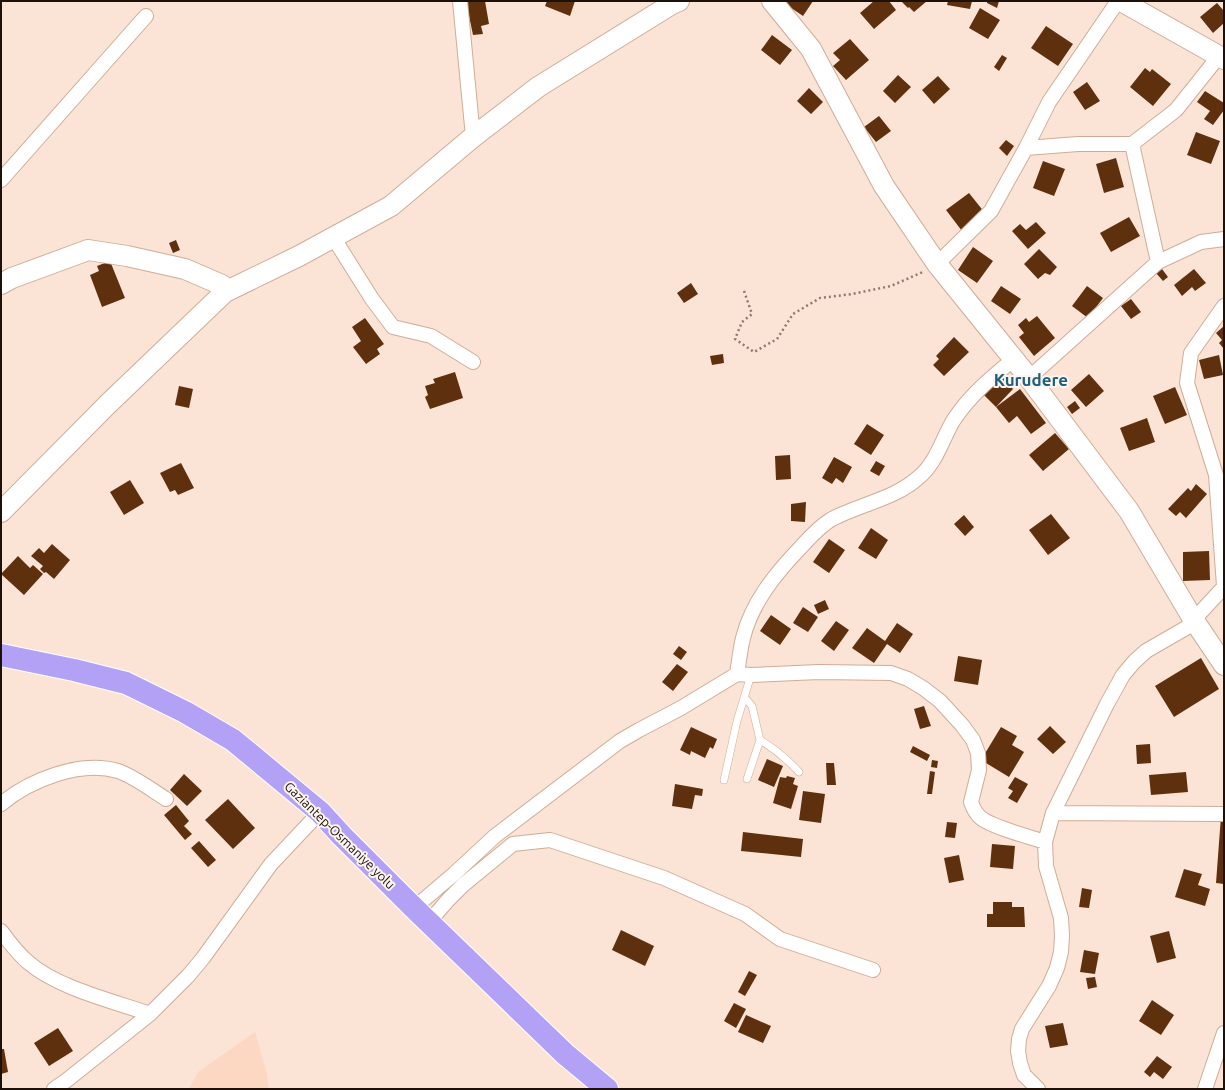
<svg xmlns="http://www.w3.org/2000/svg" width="1225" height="1090" viewBox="0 0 1225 1090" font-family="Ubuntu,sans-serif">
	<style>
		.built { fill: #fcd7c2 }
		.building { fill: #5f300d }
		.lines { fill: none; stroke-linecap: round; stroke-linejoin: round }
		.lane-casing { stroke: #d0ac95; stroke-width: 8 }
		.street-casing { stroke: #d0ac95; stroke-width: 16 }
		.secondary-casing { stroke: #d0ac95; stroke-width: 22 }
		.highway-casing { stroke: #fff; stroke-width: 24 }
		.path { stroke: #8c7a6f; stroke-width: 2.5; stroke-dasharray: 2 3; stroke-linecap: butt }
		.lane { stroke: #fff; stroke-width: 7 }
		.street { stroke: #fff; stroke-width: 14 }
		.secondary { stroke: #fff; stroke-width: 20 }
		.highway { stroke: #b3a1f5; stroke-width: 22 }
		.labels { text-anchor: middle; stroke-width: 4; stroke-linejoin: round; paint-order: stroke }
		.street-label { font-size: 13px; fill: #1c1008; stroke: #fdf5f0 }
		.district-label { font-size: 17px; font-weight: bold; fill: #1f5f7d; stroke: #fdf5f0 }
	</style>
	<rect width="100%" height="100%" fill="#fbe4d6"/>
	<path class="built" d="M255 1032 267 1074 269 1089H189L198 1072Z"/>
	<path class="building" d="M466 1H485L489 24 481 26 483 34 473 35Z
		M547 1H575L570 16 545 6Z
		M781 1H813L803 16Z
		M874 1H889L896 10 874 29 860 13Z
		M901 1H927L914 12 909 7 908 8Z
		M948 1H972L970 9 947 5Z
		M987 1H999L997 8 987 3Z
		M1217 3 1224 11V23L1213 33 1200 17Z
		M980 8 1000 20 988 39 969 28Z
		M1046 26 1073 44 1058 66 1031 48Z
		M772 35 792 50 780 65 761 50Z
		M850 39 869 60 846 80 833 66 840 60 833 53Z
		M1002 55 1007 58 999 71 994 67Z
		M1145 68 1150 72 1152 69 1171 84 1153 106 1130 87Z
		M898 75 911 87 895 103 883 91Z
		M938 76 950 89 934 104 922 90Z
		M1087 82 1100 101 1085 110 1073 92Z
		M809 88 823 102 811 114 797 101Z
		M1205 91 1224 103V110L1213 125 1204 119 1210 111 1197 102Z
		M879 116 891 131 876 142 864 127Z
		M1196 132 1220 141 1211 164 1187 155Z
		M1006 140 1014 146 1007 156 999 148Z
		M1116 158 1124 187 1104 193 1096 164Z
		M1043 161 1065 169 1054 196 1033 188Z
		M969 193 985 213 962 231 946 210Z
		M1129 217 1140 236 1111 252 1100 233Z
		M1036 222 1046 233 1028 249 1012 231 1020 224 1026 230Z
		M176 240 180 250 173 253 169 243Z
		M973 247 993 261 977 283 958 270Z
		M1039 249 1057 267 1050 275 1045 273 1038 279 1024 264Z
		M110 261 125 298 102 307 90 275 99 271 97 266Z
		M1162 269 1168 277 1163 281 1156 273Z
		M1194 269 1206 283 1195 291 1192 287 1182 296 1174 285Z
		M691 283 698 294 684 303 677 293Z
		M1001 286 1021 299 1010 314 991 301Z
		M1087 286 1103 298 1088 318 1072 306Z
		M1131 299 1141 312 1131 319 1121 306Z
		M1037 316 1055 338 1034 356 1019 337 1024 333 1018 325 1026 318 1029 322Z
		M365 318 384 344 377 349 380 354 366 364 353 347 361 341 352 327Z
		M1224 326V349L1219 343 1222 340 1216 333Z
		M954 337 969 352 944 376 933 365 939 359 936 356Z
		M723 354 724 363 712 365 710 356Z
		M1219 355 1223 375 1204 379 1199 360Z
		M455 372 463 398 430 409 425 397 428 395 425 386 435 383 433 379Z
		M1089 374 1104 391 1086 407 1071 390Z
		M1002 376 1013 389 996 407 1020 389 1046 423 1031 434 1017 416 1009 423 996 407 982 393Z
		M179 386 193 389 189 408 175 405Z
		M1175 387 1187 415 1165 424 1153 396Z
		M1075 401 1080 408 1072 414 1067 407Z
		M1147 418 1155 442 1129 451 1120 428Z
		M867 424 884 435 871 455 854 444Z
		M1055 433 1069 449 1043 471 1029 455Z
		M790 455 791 479 776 480 775 456Z
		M834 457 852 467 843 483 836 478 832 484 822 478Z
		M876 461 885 466 879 476 870 471Z
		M181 463 194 488 178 495 175 490 170 492 160 473Z
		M130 480 144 503 124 515 110 492Z
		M1196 484 1207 494 1186 518 1180 512 1176 516 1168 509 1188 488 1191 491Z
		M806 502 805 522 791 521V504Z
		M1051 514 1070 538 1048 555 1029 530Z
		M964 515 974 527 965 536 954 524Z
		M871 528 888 540 876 559 858 548Z
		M829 539 845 550 829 573 813 562Z
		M52 544 70 560 54 579 46 572 44 573 40 569 43 566 31 556 39 548 44 553Z
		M1209 551 1210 580 1183 581V552Z
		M18 556 30 568 33 565 43 574 24 595 1 574Z
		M825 600 829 609 818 614 814 605Z
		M803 607 818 617 808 632 793 623Z
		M771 615 791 629 780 645 760 631Z
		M836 621 849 630 834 651 821 641Z
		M897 623 913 634 900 653 887 644 874 663 852 648 867 628 885 641Z
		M679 646 687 652 681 660 673 654Z
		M958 656 982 660 978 685 954 681Z
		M1201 658 1219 689 1174 717 1155 686Z
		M677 664 688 672 673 691 662 682Z
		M924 706 931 726 920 729 914 709Z
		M1050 726 1066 742 1053 754 1037 739Z
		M691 727 717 739 713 749 710 747 705 758 691 751 690 755 680 750Z
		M1001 727 1017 736 1012 745 1024 752 1009 777 981 760Z
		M1150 744 1151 763 1137 764 1136 745Z
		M913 746 930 755 927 761 910 752Z
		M767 759 783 766 774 787 758 780Z
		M932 760 938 761 937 768 931 767Z
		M826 763H834L836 785H827Z
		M930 771 935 772 932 794H927Z
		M1186 772 1188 792 1151 795 1149 775Z
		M184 774 202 791 187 806 170 790Z
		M787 776 795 778 793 784 798 786 791 809 773 803 780 777 786 778Z
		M1015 777 1028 784 1017 803 1008 798 1013 791 1008 788Z
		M675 784 703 789 702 796 695 795 692 809 672 806Z
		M803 791 825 794 821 823 799 820Z
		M228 799 255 828 233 849 205 820Z
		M176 805 189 821 184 826 192 834 185 840 164 815Z
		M1221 816H1224V884L1216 883Z
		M947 822 957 823 955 838 945 837Z
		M743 832 803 839 801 857 741 851Z
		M199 841 216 860 208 867 191 848Z
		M992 844 1015 846 1013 869 990 867Z
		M959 855 964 880 949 883 944 858Z
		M1184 869 1202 874 1198 885 1210 889 1205 906 1175 897Z
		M1082 888 1092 890 1089 908 1079 907Z
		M993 902H1012V907H1024L1025 927H987V914H993Z
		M621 930 654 946 645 966 612 950Z
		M1169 931 1176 958 1157 963 1150 936Z
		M1084 950 1099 953 1095 974 1080 972Z
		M749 971 757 975 745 996 738 992Z
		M1095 977 1097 987 1088 989 1086 978Z
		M1152 1000 1174 1015 1161 1035 1139 1021Z
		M734 1003 746 1009 736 1028 724 1021Z
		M746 1015 771 1026 763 1043 738 1032Z
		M1063 1023 1068 1045 1050 1048 1045 1026Z
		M58 1028 73 1051 49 1066 34 1043Z
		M1 1049H4L8 1072 1 1074Z
		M1157 1056 1172 1067 1163 1079 1154 1072 1150 1077 1144 1072Z"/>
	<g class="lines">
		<defs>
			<path id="lane" d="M745 698 752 706 760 740 747 779
				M760 740C775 749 787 759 799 772
				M724 780 737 721 751 675"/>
			<path id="street" d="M460 1 473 137
				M1132 144 1158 262
				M1026 148 1078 144H1132L1176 110 1219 56
				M1 180 146 16
				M333 237 372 299 393 327 431 336 473 362
				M937 264 991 211 1026 148 1049 102 1118 1
				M1224 306 1191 353 1187 383 1216 475 1224 586
				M1029 378 1158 262 1201 242 1224 239
				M737 674 751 675 819 672 891 673 908 679 923 688 940 701 962 725 973 740 978 753 979 770 971 802C973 808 976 814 981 818 992 827 1030 837 1045 842
				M1 804C30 780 80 760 118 771 135 777 150 789 166 799
				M1053 813 1224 814
				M414 908 454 874 495 836 620 741 639 730 681 708 737 674C739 662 740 650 743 638 752 602 776 573 801 547 810 537 820 526 832 519 860 504 895 499 919 477 936 463 942 440 953 421 969 396 992 377 1014 359
				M429 922 448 900 463 885 513 844 550 840 664 878 745 914 780 939 873 970
				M1 931C9 942 18 954 29 963 58 988 113 1001 150 1014
				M54 1089 67 1080 150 1014 188 976 203 958 271 864 320 812
				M1038 1089 1024 1075 1020 1063 1018 1051 1019 1039 1022 1029 1049 986 1057 968 1061 952 1062 936 1061 918 1046 866 1045 842 1053 813 1107 704 1123 675 1134 662 1146 651 1186 628 1224 587
				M1205 1089 1224 1033"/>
			<path id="secondary" d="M772 1 811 49 884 186 937 264 1029 378 1129 511 1193 619 1224 665
				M1121 1 1224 59
				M1 284 12 278 88 250 127 256 185 269 222 285 225 292
				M1 512 108 404 225 292 299 256 391 206 473 137 538 87 672 4 679 1"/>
			<path id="highway" d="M1 655 74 670 126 683 185 712 233 740 320 812 342 836 414 908 565 1054 607 1089"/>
		</defs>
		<use href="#lane" class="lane-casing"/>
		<use href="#street" class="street-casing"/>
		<use href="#secondary" class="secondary-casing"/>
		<use href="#highway" class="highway-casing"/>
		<path class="path" d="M744 291 752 314 742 322 735 339 754 352 777 339 793 314 820 298 852 294 891 286 923 272"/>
		<use href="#lane" class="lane"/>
		<use href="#street" class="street"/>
		<use href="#secondary" class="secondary"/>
		<use href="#highway" class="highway"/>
	</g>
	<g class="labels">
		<g class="street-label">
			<text transform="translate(340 835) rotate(44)" y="5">Gaziantep-Osmaniye yolu</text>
		</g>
		<g class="district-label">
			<text x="1031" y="386">Kurudere</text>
		</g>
	</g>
	<rect width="1225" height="1090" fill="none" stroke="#1c1008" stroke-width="4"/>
</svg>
